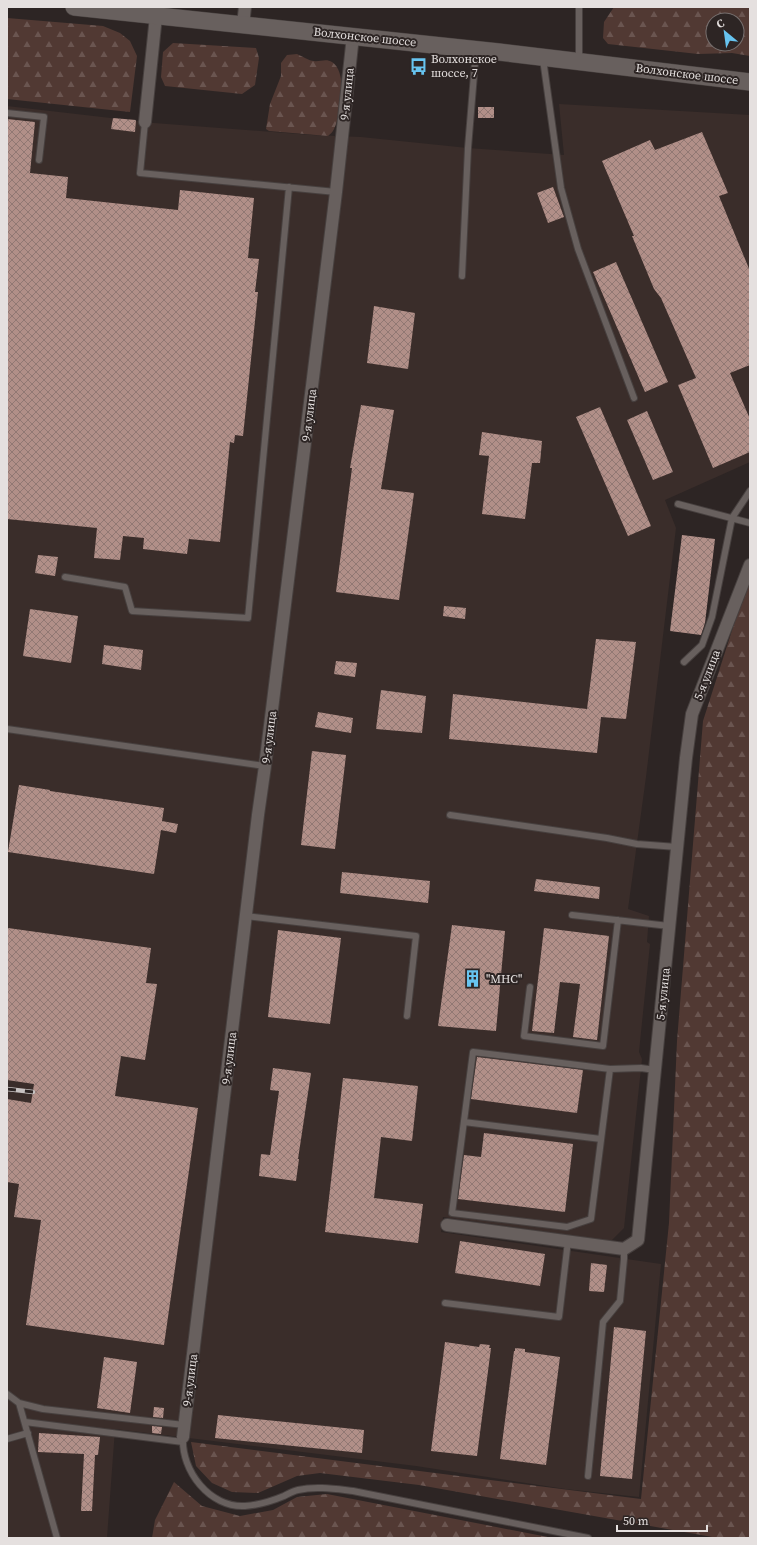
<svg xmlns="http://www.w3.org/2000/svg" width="757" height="1545" viewBox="0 0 757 1545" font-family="'Source Serif 4',serif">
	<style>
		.built { fill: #3a2d2a }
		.forest { fill: url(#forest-firs); fill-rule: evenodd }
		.building { fill: url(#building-cross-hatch) }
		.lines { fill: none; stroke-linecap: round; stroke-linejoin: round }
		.lane-casing { stroke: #47403f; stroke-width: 8 }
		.street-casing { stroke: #47403f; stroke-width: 14 }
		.secondary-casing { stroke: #47403f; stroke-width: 18 }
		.lane { stroke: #68605e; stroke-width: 6 }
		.street { stroke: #68605e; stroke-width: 12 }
		.secondary { stroke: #68605e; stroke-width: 17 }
		.rail-casing { stroke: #c8c3c2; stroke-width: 4.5 }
		.rail { stroke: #2d2524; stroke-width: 3; stroke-dasharray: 9; stroke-linecap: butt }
		.labels { text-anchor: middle; stroke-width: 4; stroke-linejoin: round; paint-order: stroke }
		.street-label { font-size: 12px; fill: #e5e0df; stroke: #2d2524 }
		.poi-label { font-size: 12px; fill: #e5e0df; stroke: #2d2524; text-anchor: start }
	</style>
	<defs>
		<pattern id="forest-firs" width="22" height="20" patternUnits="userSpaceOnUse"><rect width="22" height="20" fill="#513933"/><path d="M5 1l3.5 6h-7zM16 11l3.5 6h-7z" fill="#6a5550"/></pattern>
		<pattern id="building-cross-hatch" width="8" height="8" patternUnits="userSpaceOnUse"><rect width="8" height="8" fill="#b18f88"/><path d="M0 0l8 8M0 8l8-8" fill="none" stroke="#917873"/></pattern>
	</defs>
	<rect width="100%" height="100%" fill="#2d2524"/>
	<path class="built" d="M559 104 750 115V462L665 500 676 528 646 777 628 909 649 916 647 942 650 944 639 1052 642 1059 624 1228 611 1241 443 1217 441 1232 661 1264 639 1497 565 1489 416 1466 115 1429 107 1538H7V106L154 123 312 135 361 137 468 148 564 155Z"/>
	<path class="forest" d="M614 7H750V56L732 53 698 54 608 44 603 38 604 22ZM713 20H737V44H713Z
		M7 18 103 26 120 33 130 41 137 56 130 112 7 99Z
		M173 43 256 48 259 58 255 85 242 94 165 86 161 77 163 52Z
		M297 54C302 56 309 61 314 61 320 62 326 58 332 62 348 72 341 115 334 129 333 132 330 134 328 136L269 131 266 129 270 104 281 76V63L287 55Z
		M750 582V1538H718L419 1485 320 1473 297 1476 258 1493 232 1492 212 1483 196 1466 191 1442 641 1499 669 1223 677 1041 703 721 735 621Z
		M174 1482 202 1506 240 1516 273 1510 297 1497 327 1494 553 1538H152L155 1520Z"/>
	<path class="building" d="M478 107H494V118H478Z
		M113 118 136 120 135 132 111 129Z
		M7 119 35 122 30 173 68 177 66 198 178 210 180 190 254 198 248 258 259 259 255 292H258L243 436 235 435 234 443 230 442 220 542 189 539 187 554 143 549 144 538 123 536 120 560 94 558 97 528 7 519Z
		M702 132 728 193 719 196 750 271V365L730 373 750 419V452L713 468 678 385 696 378 661 298 654 289 632 236H634L602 161 650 140 655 150Z
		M553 187 564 217 548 223 537 193Z
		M616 262 668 382 645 392 593 272Z
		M374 306 415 313 408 369 367 363Z
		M361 405 394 410 381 489 414 493 399 600 336 592 352 468H350Z
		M600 407 651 526 628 536 576 417Z
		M647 411 673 472 653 480 627 420Z
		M482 432 542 441 540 463H532L525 519 482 514 489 456 479 455Z
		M682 535 715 539 705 623 701 635 670 631Z
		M38 555 58 557 55 576 35 573Z
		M444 606 466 608 465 619 443 616Z
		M30 609 78 616 71 663 23 656Z
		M596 639 636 642 626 719 601 717 597 753 449 739 453 694 587 709Z
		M104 645 143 650 141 670 102 664Z
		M336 661 357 663 355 677 334 674Z
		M381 690 426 696 422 733 376 729Z
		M318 712 353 718 351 733 315 727Z
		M312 751 346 755 335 849 301 845Z
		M19 785 50 790V791L164 808 162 821 178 824 176 833 161 830 154 874 8 852Z
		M342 872 430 881 428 903 340 893Z
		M536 879 600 887 599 899 534 891Z
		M452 925 505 931 496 1031 438 1026Z
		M8 928 151 948 146 983 157 984 145 1060 121 1056 115 1096 198 1108 164 1345 26 1325 41 1220 14 1217 19 1184 7 1182V1099L31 1103 34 1084 7 1080Z
		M544 928 609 936 597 1040 573 1037 580 984 560 982 554 1033 532 1031Z
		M278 930 341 938 330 1024 268 1017Z
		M477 1057 583 1070 577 1113 471 1099Z
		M273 1068 311 1073 298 1159H299L296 1181 259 1176 261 1154 270 1155 279 1091 270 1090Z
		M343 1078 418 1086 412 1141 381 1137 374 1198 423 1204 418 1243 325 1232Z
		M484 1133 573 1144 565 1212 458 1199 464 1155 481 1157Z
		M460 1241 545 1254 540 1286 455 1273Z
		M591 1263 607 1265 604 1292 589 1291Z
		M614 1327 646 1331 632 1479 600 1476Z
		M445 1342 479 1347 480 1344 490 1345 489 1348H491L477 1456 431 1451Z
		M515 1348 525 1349V1352L560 1357 546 1465 500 1459 514 1351H515Z
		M104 1357 137 1362 130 1413 97 1408Z
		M154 1407 164 1408 163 1418 153 1417Z
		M218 1415 364 1430 362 1453 215 1438Z
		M152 1426 162 1427 161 1434 152 1433Z
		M39 1433 100 1437 98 1455H95L92 1511H81L84 1454 38 1452Z"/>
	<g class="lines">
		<defs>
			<path id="lane" d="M579 7V60
				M543 59 561 188 578 249 634 398
				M7 113 44 117 39 160
				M145 122 140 173 336 192
				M462 276 468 148 476 50
				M678 504 750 523
				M65 577 125 587 132 611 248 618 289 187
				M684 662 702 645 712 617 732 518 750 491
				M7 729 265 766
				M450 815 607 838 637 844 677 847
				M572 915 669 926
				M246 916 416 936 407 1016
				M530 987 524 1036 603 1046 618 920
				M610 1069 473 1052 452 1213 567 1227 591 1219 610 1069 641 1068 655 1070
				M464 1122 601 1139
				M445 1303 559 1317 568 1241
				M7 1394 19 1403 43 1409 184 1425
				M19 1403 57 1538
				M25 1422 183 1442
				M183 1437C181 1471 210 1508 245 1506 259 1505 272 1501 284 1496 288 1494 293 1491 298 1490 316 1486 335 1489 353 1491L588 1538
				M7 1439 28 1433
				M588 1476 603 1322 620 1301 624 1259V1249"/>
			<path id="street" d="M243 25 245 7
				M145 122 156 16
				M447 1225 624 1249 638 1240 686 758 692 714 750 565
				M183 1437 258 815 265 766 336 192 353 36"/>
			<path id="secondary" d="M74 7 499 52 750 82"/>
		</defs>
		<use href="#lane" class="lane-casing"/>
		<use href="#street" class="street-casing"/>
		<use href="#secondary" class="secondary-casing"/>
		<use href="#lane" class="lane"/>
		<use href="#street" class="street"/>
		<use href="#secondary" class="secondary"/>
		<defs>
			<path id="rail" d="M7 1089 33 1092"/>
		</defs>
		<use href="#rail" class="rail-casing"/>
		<use href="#rail" class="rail"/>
	</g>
	<defs>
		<symbol id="bus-bare" viewBox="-9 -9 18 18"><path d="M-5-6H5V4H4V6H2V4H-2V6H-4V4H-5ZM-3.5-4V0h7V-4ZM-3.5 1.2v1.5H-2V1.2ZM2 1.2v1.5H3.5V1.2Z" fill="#67c4f0" stroke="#2d2524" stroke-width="2.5" paint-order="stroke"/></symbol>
		<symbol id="building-bare" viewBox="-9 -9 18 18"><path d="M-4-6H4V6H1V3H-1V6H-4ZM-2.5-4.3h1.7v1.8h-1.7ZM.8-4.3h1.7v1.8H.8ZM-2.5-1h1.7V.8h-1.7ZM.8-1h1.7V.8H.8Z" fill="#67c4f0" stroke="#2d2524" stroke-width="2.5" paint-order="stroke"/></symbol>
	</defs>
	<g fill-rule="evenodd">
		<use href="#bus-bare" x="406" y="54" width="25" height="25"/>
		<use href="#building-bare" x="460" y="966" width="25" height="25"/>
	</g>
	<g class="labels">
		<g class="street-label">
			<text transform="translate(365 37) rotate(6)" y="4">Волхонское шоссе</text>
			<text transform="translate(687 74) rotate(7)" y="4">Волхонское шоссе</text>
			<text transform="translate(347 94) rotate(-84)" y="4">9-я улица</text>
			<text transform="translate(309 415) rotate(-83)" y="4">9-я улица</text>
			<text transform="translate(707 675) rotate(-69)" y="4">5-я улица</text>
			<text transform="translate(269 737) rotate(-83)" y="4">9-я улица</text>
			<text transform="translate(663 994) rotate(-84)" y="4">5-я улица</text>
			<text transform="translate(229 1058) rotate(-83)" y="4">9-я улица</text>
			<text transform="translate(190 1380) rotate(-83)" y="4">9-я улица</text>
		</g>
		<g class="poi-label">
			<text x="431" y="63">Волхонское<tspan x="431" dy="14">шоссе, 7</tspan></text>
			<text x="486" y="983">"МНС"</text>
		</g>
	</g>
	<rect width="757" height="1545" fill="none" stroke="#e5e0df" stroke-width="16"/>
	<g transform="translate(725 32) rotate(331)"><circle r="19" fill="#2d2524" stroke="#77706f"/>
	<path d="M0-3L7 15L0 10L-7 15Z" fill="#67c4f0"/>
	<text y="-6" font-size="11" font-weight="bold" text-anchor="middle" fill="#e5e0df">С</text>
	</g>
	<path d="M617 1525v6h90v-6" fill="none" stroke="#e5e0df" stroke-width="2"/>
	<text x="623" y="1525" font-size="12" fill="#e5e0df" stroke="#2d2524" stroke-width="3" paint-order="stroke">50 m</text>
</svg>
